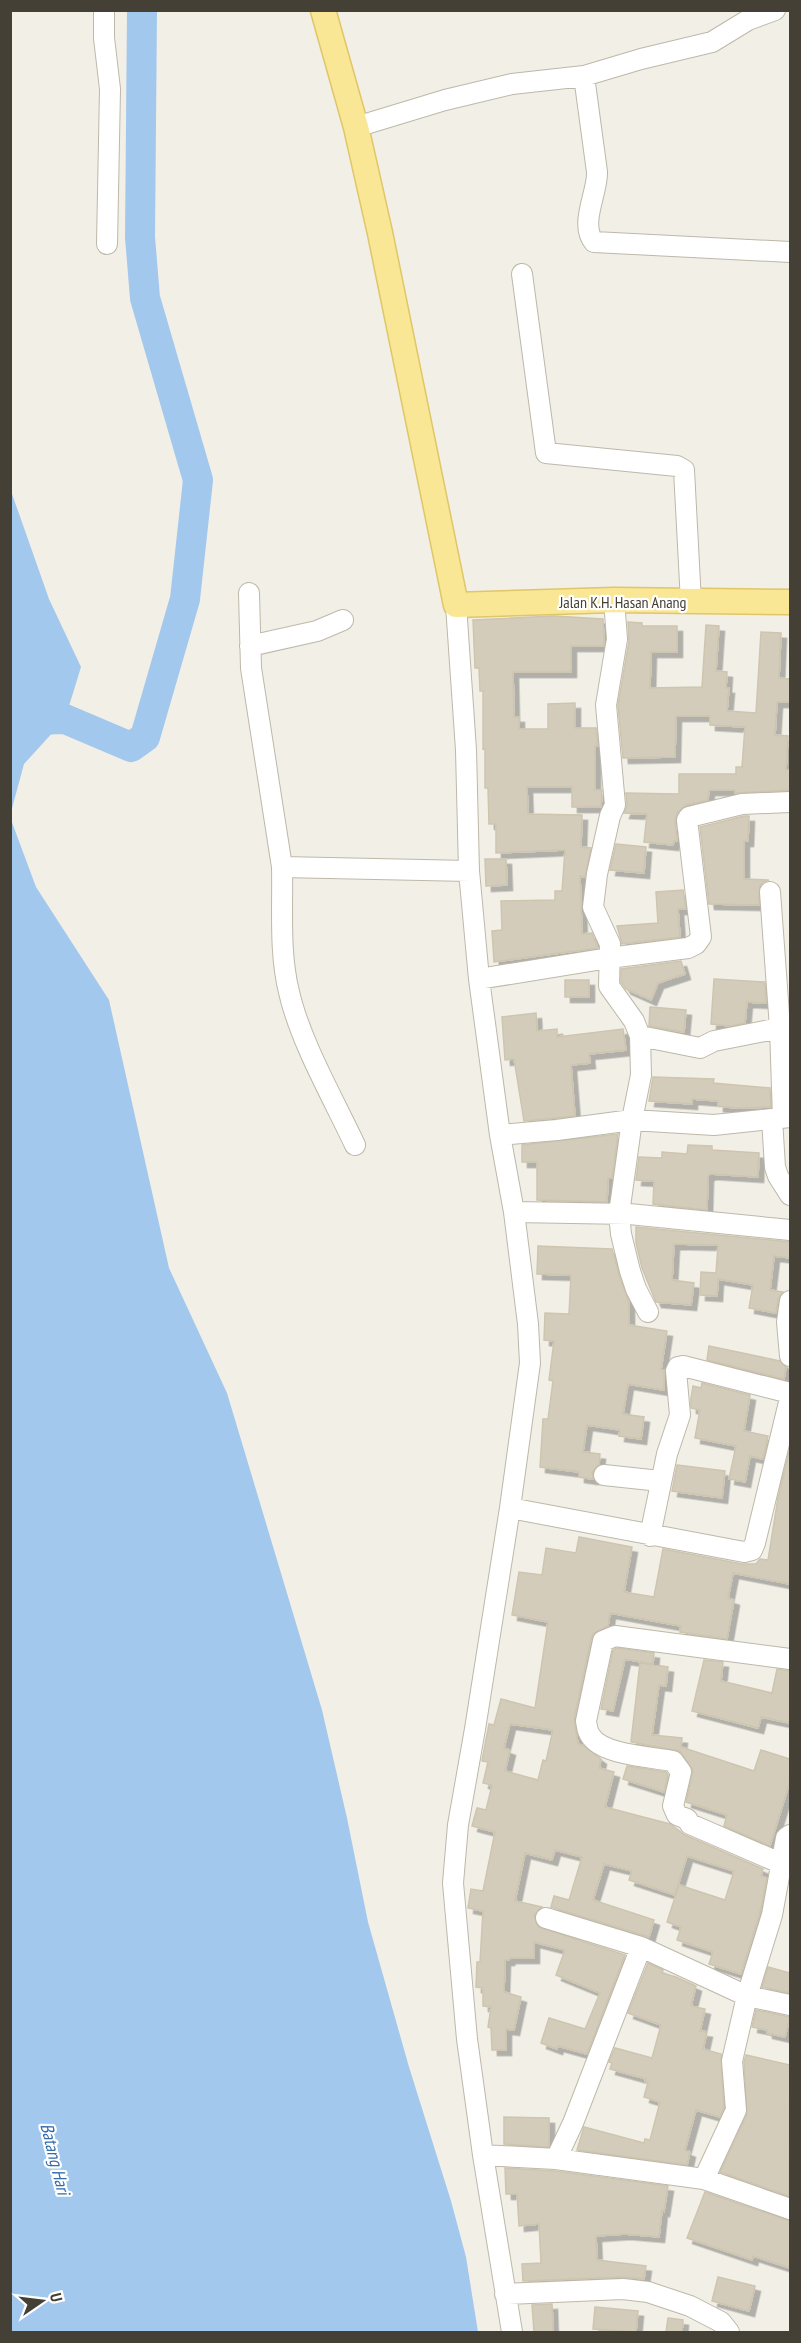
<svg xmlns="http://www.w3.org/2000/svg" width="801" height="2343" viewBox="0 0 801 2343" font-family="'PT Sans Narrow',sans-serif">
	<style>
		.water { fill: #a3c8ed }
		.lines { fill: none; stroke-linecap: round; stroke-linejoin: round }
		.river { stroke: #a3c8ed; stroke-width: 30 }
		.building { fill: #d3ccbb; stroke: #cec5af; stroke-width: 1.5; fill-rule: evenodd; filter: url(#shadow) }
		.minor-casing { stroke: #bdb8a9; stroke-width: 22 }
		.major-casing { stroke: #dfc667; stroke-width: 27 }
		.minor { stroke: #fff; stroke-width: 20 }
		.major { stroke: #fae796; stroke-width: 24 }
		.labels { text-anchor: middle; stroke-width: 4.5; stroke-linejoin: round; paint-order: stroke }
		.street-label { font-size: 16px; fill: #444035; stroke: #fff }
		.water-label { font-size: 18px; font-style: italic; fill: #336dac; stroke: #fff }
	</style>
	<defs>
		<filter id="shadow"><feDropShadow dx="5.5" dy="5.5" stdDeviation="0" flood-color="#0004"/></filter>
	</defs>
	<rect width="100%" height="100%" fill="#f2efe6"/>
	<path class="water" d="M11 491 49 599 81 667 65 719 24 764 11 812Z
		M10 817 36 887 109 1000 169 1268 227 1393 322 1710 347 1818 368 1922 409 2067 451 2201 466 2257 478 2332H11Z"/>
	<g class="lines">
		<path class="river" d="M10 725 33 720 65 719 131 747 145 737 185 599 198 480 145 298 140 237 142 10"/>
	</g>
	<path class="building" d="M554 616 603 619 604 646H571V672H513L514 717H519V729H548V704L575 703V728H596L598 746H595V790H602L601 807H572V787H527L528 814 582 815 581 847 591 848 585 877 580 876 582 934 592 933 598 948 494 962 492 931 502 930 501 901 555 900V891H562L565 850 496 853V824H489L488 788H485V748L483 749V691H480L479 668H475L473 620Z
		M628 622 642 623V626H677V652H651L650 688 702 687 706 625 719 626 716 671 727 672 726 688H729L727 711 756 713 761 632 781 633 779 678 790 679V702H777L775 735 788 736 786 770H790V790L735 793V790H709L708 800 686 805 677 813 675 821 677 841H674L673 845 644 842 647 814 624 813 627 805 626 793 679 794V774H736V767H742L745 727 710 725V716H676L675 757 623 758 618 705 629 641Z
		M744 816H749L748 841H744V879L769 880 763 882 759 887V905L709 904 700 827Z
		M616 844 646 847 644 873 610 870Z
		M485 859H506L507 885 486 886Z
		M683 890 686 909H678L680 937 622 944 617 926 658 923 656 892Z
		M681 961 685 974 658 983 651 1000 626 989 621 982V969Z
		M714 979 765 982 766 1003 747 1002 745 1023 731 1026 711 1024Z
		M565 980H589V997H565Z
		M650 1007 686 1010 684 1032 649 1026Z
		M536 1013 537 1031 557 1029V1037L623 1029 626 1050 589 1054 590 1063 571 1065 575 1116 524 1121 514 1059 505 1060 502 1017Z
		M653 1077 714 1079 713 1083 770 1088 771 1107 736 1108 718 1106V1101L692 1099V1104L649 1101Z
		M618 1134 612 1178H608L607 1202 537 1200V1162H522V1145Z
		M688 1145 712 1146V1150L759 1153 758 1177 710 1174 708 1176 707 1210 653 1204 654 1181 636 1180 639 1157 662 1158V1152L687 1154Z
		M636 1227 790 1242V1258L774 1256 770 1290 783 1292 778 1299 776 1313 749 1308 753 1285 718 1279 717 1296 700 1295 701 1272 716 1273 718 1245 674 1244 672 1280 694 1283 691 1305 656 1302 642 1268 636 1243Z
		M538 1246 612 1249 619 1275 629 1302V1325L667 1331 661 1370H664V1390L628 1384 623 1414 644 1417 641 1439 619 1436 620 1430 587 1425 583 1452 600 1454 599 1464 592 1473 593 1479 579 1477V1472L540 1467 543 1419H548L553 1381 549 1380 554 1341 544 1340 545 1313 569 1314 571 1275 537 1274Z
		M709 1346 780 1361 786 1367 784 1379 707 1360Z
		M702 1383 750 1395 744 1431 768 1436 763 1459 750 1456 745 1482 729 1479 736 1446 695 1438 700 1410 691 1408V1398L693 1386 701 1388Z
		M790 1447V1584L733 1573 728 1598 734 1600 727 1639 680 1632 681 1626 610 1613 608 1626 594 1633 591 1639 574 1719 578 1744 584 1746 601 1759 599 1768 614 1772 605 1807 670 1824 685 1835 763 1869 761 1876 767 1878 760 1912 741 1974 709 1964 713 1952 677 1940 681 1927 667 1922 679 1885 725 1900 734 1871 687 1856 675 1895 629 1880 632 1871 604 1864 593 1900 654 1920 649 1937 551 1907 554 1896 569 1900 582 1857 555 1850 552 1860 525 1853 515 1901 542 1907 534 1915 538 1927 625 1955 587 2054 558 2046 557 2049 541 2043 549 2018 585 2029 600 1993 556 1975 565 1950 534 1942V1958H510L509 1960H505L504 1992 521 1997 514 2030 506 2029V2050H492L491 2028 488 2027 491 2007 483 2006V1988L476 1987 477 1962H480L483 1911 468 1908 471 1889 483 1891 495 1832 472 1826 477 1808 486 1810 492 1785 483 1783 488 1762 482 1761 489 1724 494 1725 501 1699 535 1708 548 1622 512 1615 519 1572 542 1575 546 1548 576 1553 579 1537 632 1547 624 1592 654 1597 663 1549 742 1564H756L760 1559 768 1560 778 1498ZM510 1724 553 1730 546 1761 543 1760 538 1780 505 1771 510 1750 504 1748Z
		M677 1465 725 1471 722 1498 672 1491Z
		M617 1648 654 1653 653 1664 625 1659 613 1711 601 1709 613 1650Z
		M704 1660 723 1662 721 1681 772 1693 777 1669 790 1671V1723L761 1717 758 1728 692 1711Z
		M640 1663 668 1667 666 1686 659 1685 652 1735 682 1738 681 1747 754 1771 761 1750 790 1759V1781L770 1846 724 1826 727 1815 686 1802 693 1770 680 1751 631 1742Z
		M627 1766 666 1772 668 1775 664 1792 623 1779Z
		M648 1963 663 1970 662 1973 676 1977 696 1986 691 2006 705 2009 700 2031 707 2032 703 2049 721 2054 724 2108 720 2117 696 2110 685 2150 690 2152 687 2165 577 2150 584 2127 644 2143 645 2139 650 2140 660 2102 644 2097 648 2082 645 2081 646 2079 610 2069 612 2063 609 2062 615 2048 652 2058 661 2025 628 2013Z
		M768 1967 790 1973V1993L762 1987Z
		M756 2010 790 2017 785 2037 767 2033V2030L752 2027Z
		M746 2055 790 2065 789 2196 720 2172 747 2114 744 2062Z
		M504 2117 549 2118V2147L504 2144Z
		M505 2168 555 2171 668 2186 664 2211 662 2210 659 2237 625 2234 596 2236 597 2260 646 2266 644 2279 622 2277 523 2281 522 2264 541 2263 539 2224 519 2226 517 2194H506Z
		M705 2192 790 2221V2268L753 2256 752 2260 687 2238Z
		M718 2277 755 2286 749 2311 712 2301Z
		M552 2304 553 2332H534L532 2305Z
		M595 2307 638 2311 636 2332 593 2329Z
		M668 2318 683 2320 682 2332H666Z"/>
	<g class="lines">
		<defs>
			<path id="minor" d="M104 10V38L110 89 107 244
				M584 76 597 172C598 192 579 224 594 242L790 252
				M356 127 445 100 512 84 584 76 641 59 712 42 748 20 775 10
				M522 274 546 453 677 466 684 470 691 602
				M249 593 251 668 282 867 469 871
				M614 600 617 639 606 705 615 805 610 816 597 874 593 907 610 944 609 986 634 1021 640 1036 641 1075 632 1120 619 1214 621 1234 630 1271 636 1289 648 1312
				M456 605 466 750 469 871 479 979 500 1135 514 1212 528 1324 530 1363 510 1508 475 1729 458 1825 453 1883 467 2039 483 2155 512 2332
				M250 646 317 631 343 620
				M282 867C283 907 279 952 289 992 300 1041 333 1098 355 1145
				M770 892 780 1028 783 1118
				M479 979 609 958 688 948 696 944 701 937 687 820 689 817 742 804 790 802
				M640 1036 700 1048 714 1041 780 1028
				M772 1119 775 1167 778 1176 790 1195
				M500 1135 557 1130 632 1120 714 1125 790 1117
				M514 1212 629 1214 790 1230
				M790 1301 787 1322 790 1356
				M604 1475 660 1481
				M510 1508 744 1552 752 1550 755 1543 790 1398
				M650 1536 667 1454 680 1415 676 1371 678 1367 683 1366 790 1393
				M780 1863 690 1824 687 1819 677 1815 673 1806 681 1772 673 1761C651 1757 601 1755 590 1735 587 1731 587 1726 586 1721L603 1641 615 1636 790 1659
				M546 1918 641 1947 747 1996 772 1915 786 1838 790 1835
				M483 2155 556 2159 704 2179 790 2209
				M556 2159 573 2123 641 1947
				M704 2179 736 2110 732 2061 747 1996 790 2005
				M505 2294 623 2289 648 2292 690 2306 721 2322 729 2332"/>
			<path id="major" d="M323 10 356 127 380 233 456 605 614 600 790 602"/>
		</defs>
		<use href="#minor" class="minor-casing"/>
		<use href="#major" class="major-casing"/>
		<use href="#minor" class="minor"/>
		<use href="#major" class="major"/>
	</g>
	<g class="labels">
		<g class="street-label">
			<text x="623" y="608">Jalan K.H. Hasan Anang</text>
		</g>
		<g class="water-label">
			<text transform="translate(55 2159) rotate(76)" y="6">Batang Hari</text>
		</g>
	</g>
	<rect width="801" height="2343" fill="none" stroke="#444035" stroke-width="24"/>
	<g transform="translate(42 2301) rotate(76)" stroke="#ffffff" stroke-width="4.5" paint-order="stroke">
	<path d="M0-4.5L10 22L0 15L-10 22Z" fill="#444035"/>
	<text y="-9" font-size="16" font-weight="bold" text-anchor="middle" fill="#444035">U</text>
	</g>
</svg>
